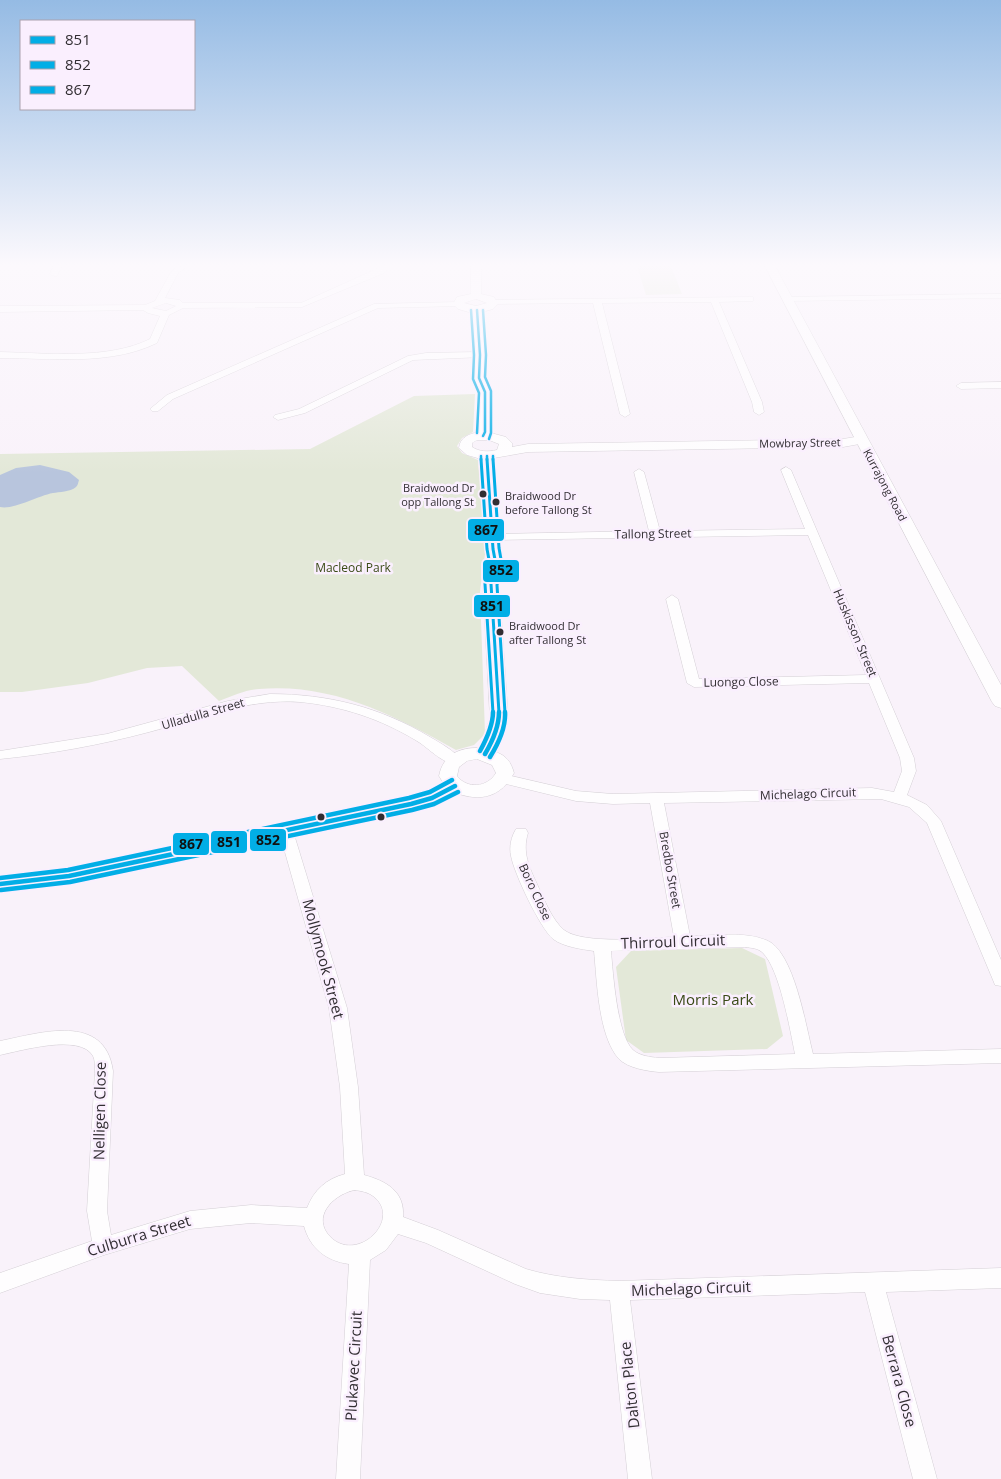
<svg xmlns="http://www.w3.org/2000/svg" width="1001" height="1479" viewBox="0 0 1001 1479" font-family="'Open Sans',sans-serif">
	<style>
		.green { fill: #e3e8d8 }
		.water { fill: #b8c5dd }
		.lines { fill: none; stroke-linecap: round; stroke-linejoin: round }
		.minor-casing { stroke: #d4cfd5; stroke-width: 1 }
		.tertiary-casing { stroke: #d4cfd5; stroke-width: 1 }
		.secondary-casing { stroke: #d4cfd5; stroke-width: 1 }
		.minor { fill: #fefdfe; fill-rule: evenodd }
		.tertiary { fill: #fefdfe; fill-rule: evenodd }
		.secondary { fill: #fefdfe; fill-rule: evenodd }
		.bus-1-far2-casing { stroke: #faeffe; stroke-width: 5 }
		.bus-1-far1-casing { stroke: #faeffe; stroke-width: 6 }
		.bus-1-casing { stroke: #faeffe; stroke-width: 8 }
		.bus-2-far2-casing { stroke: #faeffe; stroke-width: 5 }
		.bus-2-far1-casing { stroke: #faeffe; stroke-width: 6 }
		.bus-2-casing { stroke: #faeffe; stroke-width: 8 }
		.bus-3-far2-casing { stroke: #faeffe; stroke-width: 5 }
		.bus-3-far1-casing { stroke: #faeffe; stroke-width: 6 }
		.bus-3-casing { stroke: #faeffe; stroke-width: 8 }
		.bus-1-far2 { stroke: #02aee6; stroke-width: 2.5 }
		.bus-1-far1 { stroke: #02aee6; stroke-width: 3 }
		.bus-1 { stroke: #02aee6; stroke-width: 4.5 }
		.bus-2-far2 { stroke: #02aee6; stroke-width: 2.5 }
		.bus-2-far1 { stroke: #02aee6; stroke-width: 3 }
		.bus-2 { stroke: #02aee6; stroke-width: 4.5 }
		.bus-3-far2 { stroke: #02aee6; stroke-width: 2.5 }
		.bus-3-far1 { stroke: #02aee6; stroke-width: 3 }
		.bus-3 { stroke: #02aee6; stroke-width: 4.5 }
		.bus-dot { fill: #322e33; stroke: #faeffe; stroke-width: 2 }
		.labels { text-anchor: middle; stroke-width: 5; stroke-linejoin: round; paint-order: stroke }
		.far-street-label { font-size: 11px; fill: #322e33; stroke: #faeffe }
		.bus-label { font-size: 11px; fill: #322e33; stroke: #faeffe; text-anchor: start }
		.street-label { font-size: 12px; fill: #322e33; stroke: #faeffe }
		.park-label { font-size: 12px; fill: #394a16; stroke: #faeffe }
		.near-street-label { font-size: 15px; fill: #322e33; stroke: #faeffe }
		.near-park-label { font-size: 15px; fill: #394a16; stroke: #faeffe }
		.line-badge { stroke: #faeffe; stroke-width: 2 }
		.pale-badge-label { font-size: 14px; text-anchor: middle; font-weight: bold; fill: #111 }
	</style>
	<rect width="100%" height="100%" fill="#f9f2fa"/>
	<path class="green" d="M637 266H671L682 294 646 295Z
		M475 394 473 432 462 438 457 446 462 453 478 460 486 547 480 591 485 734 474 745 456 750C393 715 333 683 259 689 245 690 232 696 219 701L182 666 147 668 88 683 22 692H0V454L310 449 414 396Z
		M742 948 765 959 783 1036 767 1049 644 1053 626 1040 616 967 631 951Z"/>
	<path class="water" d="M40 465 69 472 79 480C78 483 78 485 76 487 70 492 59 492 53 493 37 496 14 510 0 507V475L16 468Z"/>
	<g class="lines">
		<defs>
			<path id="minor" d="M54 266H62L57 276H54L50 274Z
				M179 266 185 268 178 273 165 298 180 300 183 303H301L383 266H392L384 273 302 307 183 308 169 315 157 343C110 366 51 358 0 358V352C47 353 108 360 150 339L160 316 148 313 143 310 0 312V306L145 305 155 301 171 272ZM166 303 176 306 166 311 152 308Z
				M1001 294V298L788 301 784 299 788 297Z
				M750 297H753V301L719 302 762 402 764 412 759 415 754 412 752 402 711 302 602 303 630 414 625 417 620 414 593 303 494 304 490 302 494 300Z
				M458 302H461V306L378 308 173 399 158 411H152L150 409 167 395 374 304Z
				M480 352 483 353V357L413 360 305 413 278 420 273 417 275 415 299 409 408 356 426 353Z
				M1001 382V388L961 389 956 386 961 383Z
				M786 467 791 470 914 758 916 771 907 795 927 805 941 821 1001 960V986L995 985 993 980 927 823 909 807 881 799 664 803 690 936C715 936 743 931 766 940 794 950 806 1027 813 1054L1001 1049V1063L659 1072C647 1071 628 1068 619 1059 598 1036 597 980 594 951 581 949 564 947 553 939 540 928 514 873 511 856 509 847 511 837 516 829H526L528 833C522 852 529 867 537 884 544 899 552 920 564 930 583 945 650 938 674 937L650 803 613 804 576 801 498 782 496 779 498 776 503 774 576 791 613 794 872 788 894 792 902 771 900 758 869 683 694 687 687 683 666 599 672 595 678 599 699 679 866 675 808 535 493 540 487 537 493 534 649 531 634 472 639 469 644 472 660 531 805 529 781 470ZM745 947C752 948 758 948 763 953 780 970 790 1030 795 1054L659 1058C650 1057 640 1056 633 1050 617 1035 613 973 611 951Z
				M270 694C328 694 380 707 430 737 440 743 455 751 461 760L459 763C445 767 429 748 417 741 381 719 342 706 300 702 247 698 199 719 149 732 100 745 50 754 0 759V751L107 734 228 701Z
				M286 826 291 827 293 831 347 1008 358 1087 364 1175C386 1181 405 1191 403 1217L438 1230 526 1269C556 1278 588 1280 619 1281L1001 1268V1288L886 1292 937 1479H913L865 1292 630 1300 652 1479H628L610 1300 580 1299 540 1293 515 1284 426 1243 398 1234 386 1250 370 1260 360 1479H336L349 1264C326 1261 310 1248 304 1226L251 1223 190 1229 104 1255 0 1293V1273L92 1241 87 1211 95 1071C95 1066 95 1060 93 1056 80 1033 20 1051 0 1055V1041C40 1033 105 1012 113 1071L107 1211 111 1235 190 1211 251 1205 307 1208C314 1190 326 1179 345 1174L340 1087 329 1008 279 831 281 827ZM355 1190C361 1191 368 1192 373 1196 405 1220 353 1268 327 1233 313 1213 337 1193 355 1190Z"/>
			<path id="tertiary" d="M471 266H481V294L494 297 498 304 493 309 482 312 486 355 485 378 491 392V433L506 437 512 443V447L528 444 843 439 861 436 867 440 865 443 843 447 528 452 494 458 500 549 503 565 499 584 508 718 501 742 495 752C506 755 511 762 514 773 501 797 481 802 456 793L439 802 411 810 69 883 0 891V877L69 869 425 794 444 784 439 776C443 755 459 747 480 748L490 718 483 584 489 565 486 549 481 459 467 455 459 448C460 437 469 434 479 432V392L473 378 474 355 472 313 458 309 453 304 457 297 471 294ZM476 299 487 303 476 306 464 303ZM477 440H489L499 444 497 450C487 452 480 452 472 447V443ZM477 759 492 765 496 773C487 788 467 789 457 776L459 767 467 761Z"/>
			<path id="secondary" d="M765 266H775L1001 685V708L995 706 992 702Z"/>
		</defs>
		<use href="#minor" class="minor-casing"/>
		<use href="#tertiary" class="tertiary-casing"/>
		<use href="#secondary" class="secondary-casing"/>
		<use href="#minor" class="minor"/>
		<use href="#tertiary" class="tertiary"/>
		<use href="#secondary" class="secondary"/>
		<defs>
			<path id="bus-1-far2" d="M477 310 480 355 479 378 485 392V432L483 436
				M487 456V460"/>
			<path id="bus-1-far1" d="M487 459 493 549 496 565 491 584 499 713"/>
			<path id="bus-1" d="M485 754C492 742 499 726 499 712
				M0 884 69 876 411 804 432 798 455 786"/>
			<path id="bus-2-far2" d="M471 310 474 355 473 379 479 393 477 433
				M493 456V460"/>
			<path id="bus-2-far1" d="M493 459 499 548 502 565 497 585 505 713"/>
			<path id="bus-2" d="M490 757C498 744 506 727 505 712
				M1 890 70 882 412 810 434 804 458 792"/>
			<path id="bus-3-far2" d="M483 310 486 355 485 377 491 391V433L489 439
				M481 456V460"/>
			<path id="bus-3-far1" d="M481 459 487 549 490 565 485 584 493 713"/>
			<path id="bus-3" d="M480 751C486 740 493 725 493 712
				M0 878 68 870 409 798 430 792 452 780"/>
		</defs>
		<use href="#bus-1-far2" class="bus-1-far2-casing"/>
		<use href="#bus-1-far1" class="bus-1-far1-casing"/>
		<use href="#bus-1" class="bus-1-casing"/>
		<use href="#bus-2-far2" class="bus-2-far2-casing"/>
		<use href="#bus-2-far1" class="bus-2-far1-casing"/>
		<use href="#bus-2" class="bus-2-casing"/>
		<use href="#bus-3-far2" class="bus-3-far2-casing"/>
		<use href="#bus-3-far1" class="bus-3-far1-casing"/>
		<use href="#bus-3" class="bus-3-casing"/>
		<use href="#bus-1-far2" class="bus-1-far2"/>
		<use href="#bus-1-far1" class="bus-1-far1"/>
		<use href="#bus-1" class="bus-1"/>
		<use href="#bus-2-far2" class="bus-2-far2"/>
		<use href="#bus-2-far1" class="bus-2-far1"/>
		<use href="#bus-2" class="bus-2"/>
		<use href="#bus-3-far2" class="bus-3-far2"/>
		<use href="#bus-3-far1" class="bus-3-far1"/>
		<use href="#bus-3" class="bus-3"/>
	</g>
	<linearGradient id="sky" x2="0" y2="1"><stop stop-color="#95bbe4"/><stop offset="0.56" stop-color="#fcf9fd"/><stop offset="1" stop-color="#fcf9fd" stop-opacity="0"/></linearGradient>
	<rect width="1001" height="473" fill="url(#sky)"/>
	<g class="bus-dot">
		<circle cx="483" cy="494" r="4.5"/>
		<circle cx="496" cy="502" r="4.5"/>
		<circle cx="500" cy="632" r="4.5"/>
		<circle cx="321" cy="817" r="4.5"/>
		<circle cx="381" cy="817" r="4.5"/>
	</g>
	<g class="labels">
		<g class="far-street-label">
			<text transform="translate(800 443) rotate(-1)" y="4">Mowbray Street</text>
			<text transform="translate(885 485) rotate(62)" y="4">Kurrajong Road</text>
		</g>
		<g class="bus-label">
			<text x="474" y="492" text-anchor="end">Braidwood Dr<tspan x="474" dy="14">opp Tallong St</tspan></text>
			<text x="505" y="500">Braidwood Dr<tspan x="505" dy="14">before Tallong St</tspan></text>
			<text x="509" y="630">Braidwood Dr<tspan x="509" dy="14">after Tallong St</tspan></text>
		</g>
		<g class="street-label">
			<text transform="translate(653 534) rotate(-1)" y="4">Tallong Street</text>
			<text transform="translate(855 633) rotate(67)" y="4">Huskisson Street</text>
			<text transform="translate(741 682) rotate(-1)" y="4">Luongo Close</text>
			<text transform="translate(203 714) rotate(-16)" y="4">Ulladulla Street</text>
			<text transform="translate(808 794) rotate(-2)" y="4">Michelago Circuit</text>
			<text transform="translate(670 870) rotate(80)" y="4">Bredbo Street</text>
			<text transform="translate(535 892) rotate(65)" y="4">Boro Close</text>
		</g>
		<g class="park-label">
			<text x="353" y="572">Macleod Park</text>
		</g>
		<g class="near-street-label">
			<text transform="translate(673 942) rotate(-2)" y="5">Thirroul Circuit</text>
			<text transform="translate(323 959) rotate(75)" y="5">Mollymook Street</text>
			<text transform="translate(100 1111) rotate(-89)" y="5">Nelligen Close</text>
			<text transform="translate(139 1236) rotate(-17)" y="5">Culburra Street</text>
			<text transform="translate(691 1289) rotate(-2)" y="5">Michelago Circuit</text>
			<text transform="translate(354 1366) rotate(-87)" y="5">Plukavec Circuit</text>
			<text transform="translate(899 1381) rotate(75)" y="5">Berrara Close</text>
			<text transform="translate(630 1385) rotate(-96)" y="5">Dalton Place</text>
		</g>
		<g class="near-park-label">
			<text x="713" y="1005">Morris Park</text>
		</g>
	</g>
	<g class="line-badge">
		<rect x="467" y="518" width="38" height="24" rx="5" fill="#02aee6"/>
		<rect x="482" y="559" width="38" height="24" rx="5" fill="#02aee6"/>
		<rect x="473" y="594" width="38" height="24" rx="5" fill="#02aee6"/>
		<rect x="249" y="828" width="38" height="24" rx="5" fill="#02aee6"/>
		<rect x="210" y="830" width="38" height="24" rx="5" fill="#02aee6"/>
		<rect x="172" y="832" width="38" height="24" rx="5" fill="#02aee6"/>
	</g>
	<g class="pale-badge-label">
		<text x="486" y="535">867</text>
		<text x="501" y="575">852</text>
		<text x="492" y="611">851</text>
		<text x="268" y="845">852</text>
		<text x="229" y="847">851</text>
		<text x="191" y="849">867</text>
	</g>
	<rect x="20" y="20" width="175" height="90" fill="#faeffe" stroke="#aaa2ad"/>
	<rect x="30" y="36" width="25" height="8" fill="#02aee6" stroke="#aaa2ad"/>
	<text x="65" y="45" font-size="15" fill="#322e33">851</text>
	<rect x="30" y="61" width="25" height="8" fill="#02aee6" stroke="#aaa2ad"/>
	<text x="65" y="70" font-size="15" fill="#322e33">852</text>
	<rect x="30" y="86" width="25" height="8" fill="#02aee6" stroke="#aaa2ad"/>
	<text x="65" y="95" font-size="15" fill="#322e33">867</text>
</svg>
